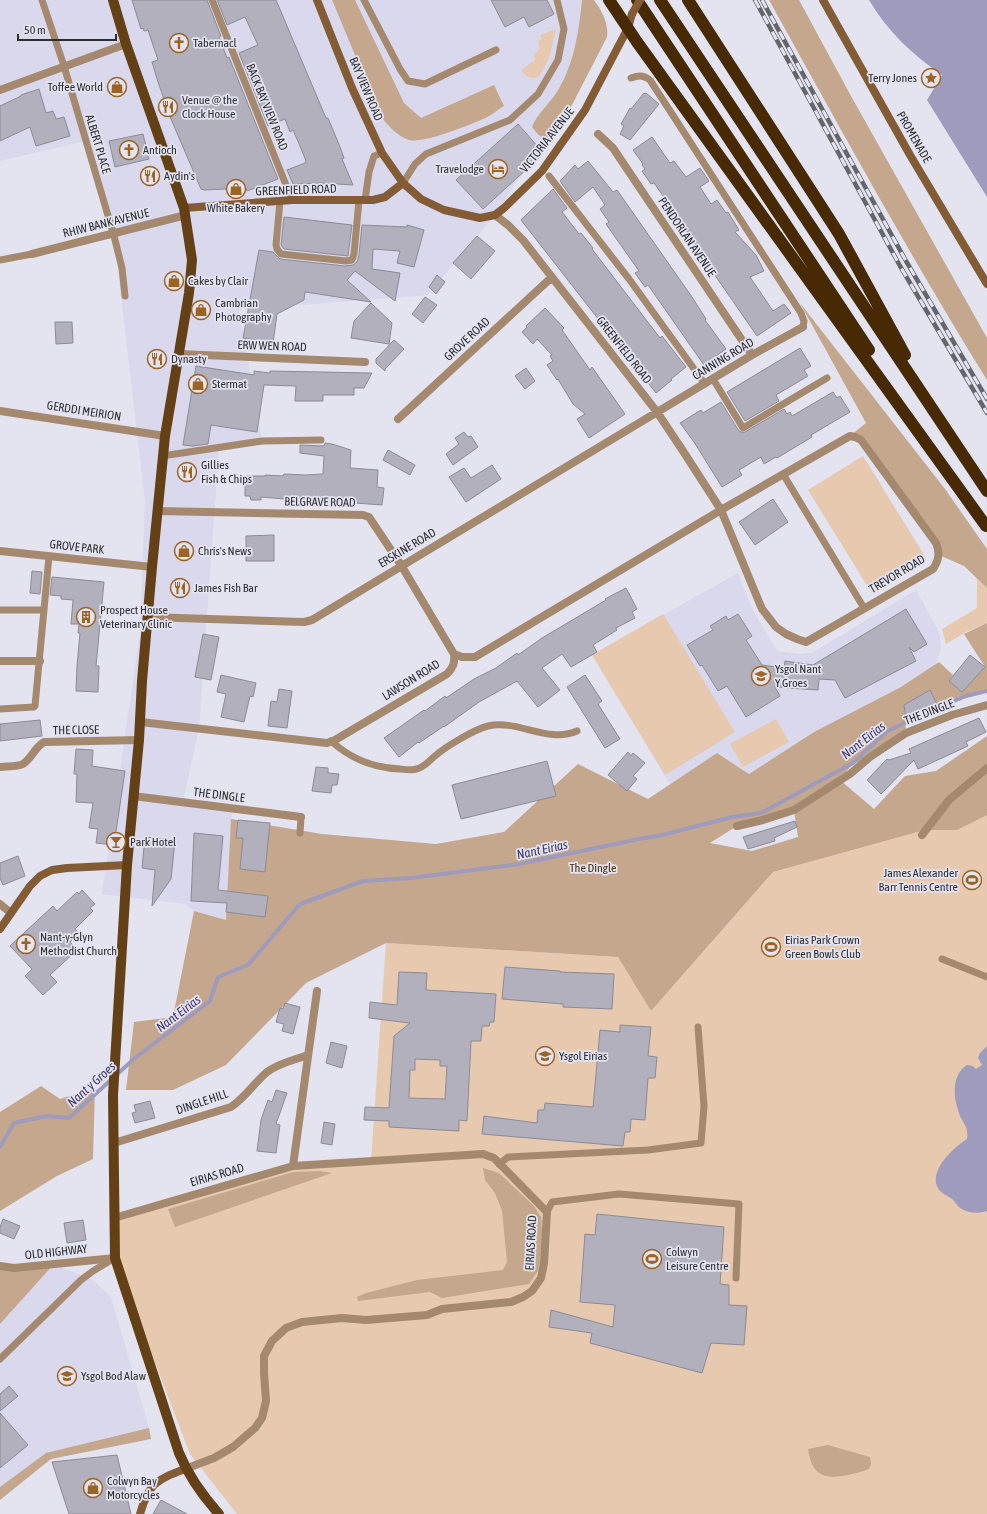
<svg xmlns="http://www.w3.org/2000/svg" width="987" height="1514" viewBox="0 0 987 1514" font-family="'Asap Condensed',sans-serif">
	<style>
		.built { fill: #d9d8ec }
		.green { fill: #e6c9ae }
		.forest { fill: #c4a78d; fill-rule: evenodd }
		.water { fill: #9f9bbd }
		.lines { fill: none; stroke-linecap: round; stroke-linejoin: round }
		.stream { stroke: #9f9bbd; stroke-width: 4 }
		.building { fill: #b1b0bc; stroke: #8b8a96; fill-rule: evenodd }
		.lane { stroke: #a4896f; stroke-width: 7 }
		.street { stroke: #a4896f; stroke-width: 8 }
		.secondary { stroke: #835c35; stroke-width: 8 }
		.primary { stroke: #644017; stroke-width: 10 }
		.highway { stroke: #472904; stroke-width: 12 }
		.rail-casing { stroke: #65656c; stroke-width: 4.5 }
		.rail { stroke: #e4e3f0; stroke-width: 3; stroke-dasharray: 9; stroke-linecap: butt }
		.secondary-bridge { stroke: #835c35; stroke-width: 8 }
		.labels { text-anchor: middle; stroke-width: 3.5; stroke-linejoin: round; paint-order: stroke }
		.poi-label { font-size: 12px; fill: #2d2d32; stroke: #e4e3f0; text-anchor: start }
		.street-label { font-size: 12px; fill: #2d2d32; stroke: #e4e3f0 }
		.park-label { font-size: 12px; fill: #482b08; stroke: #e4e3f0 }
		.water-label { font-size: 13px; font-style: italic; fill: #403766; stroke: #e4e3f0 }
	</style>
	<rect width="100%" height="100%" fill="#e4e3f0"/>
	<path class="built" d="M0 0H594L600 8 597 31 546 132 524 169 495 215 428 295 239 310 262 441 219 448 199 728 183 802 232 809 226 920 194 911 185 904 102 894 140 633 145 501 114 236 86 141 0 161Z
		M738 573 751 607 777 651 799 654 812 653 916 590 939 632 941 648 935 665 901 687 814 732 749 774 717 753 670 784 592 655Z
		M54 1264 93 1280 111 1297 151 1435 46 1453 0 1487V1324Z"/>
	<path class="green" d="M556 29 549 58 539 77C530 79 527 78 521 70L535 60 534 55 540 48 538 41 542 39 540 35Z
		M863 456 926 558 871 592 808 490Z
		M977 578 987 588V623L966 632 946 644 942 629 977 608Z
		M663 614 735 732 665 775 592 655Z
		M776 719 789 742 743 767 730 744Z
		M987 780V1514H237L190 1454 115 1258 114 1218 311 1165 371 1161 386 943 618 957 651 1011 773 872 925 830Z"/>
	<path class="forest" d="M332 0H355L404 103 421 118 494 85 504 106C497 110 491 116 483 119 469 125 423 144 409 140 397 136 389 126 381 117Z
		M582 0H594C602 11 609 24 607 37L573 103 553 136 550 140C542 139 537 134 532 127 537 114 549 104 557 92 574 65 579 31 582 0Z
		M769 0H799L851 96 987 338V380C910 256 840 128 769 0Z
		M800 303 945 489 987 549V588L964 566 939 555 938 549 861 440 850 436 866 423Z
		M987 623V691L966 696 939 708 930 690 904 705 906 733 865 761 853 763 840 780 874 809 905 776 936 771 987 736V815L957 830H925L773 872 651 1011 618 957 386 943 306 983 226 1065 173 1090H126L134 1022 173 1017 194 911 226 920 231 819 322 834 436 844 504 832 578 764 648 799 717 753 749 774 814 732 901 687 939 662 953 675 949 681 962 692 985 667 964 634ZM794 810 798 837 752 851 710 843 737 826Z
		M41 1086 60 1099 95 1088 93 1159 57 1176 0 1211V1112Z
		M483 1168 499 1173 534 1206 541 1217 542 1231 540 1263 538 1271 529 1284 442 1298 430 1292 358 1301 357 1297 366 1293 417 1280 503 1270 507 1262 502 1211 495 1193 485 1180Z
		M319 1171 332 1173 175 1227 168 1209 293 1172Z
		M54 1264 0 1324V1266Z
		M149 1428 151 1439 51 1459 0 1500V1487L46 1453Z
		M828 1445 870 1457 871 1464 869 1469C862 1472 855 1473 848 1475 823 1480 812 1475 808 1449Z"/>
	<path class="water" d="M869 0H987V197L927 100 942 75C913 55 887 31 869 0Z
		M987 1046V1211C979 1214 967 1213 960 1208 957 1206 955 1201 952 1199 947 1195 941 1194 938 1188 928 1171 954 1147 967 1139 969 1124 961 1123 958 1110 953 1096 952 1074 967 1065L973 1066 976 1069 982 1065 978 1058 980 1053Z"/>
	<g class="lines">
		<path class="stream" d="M935 709 966 696 987 691
			M0 1147 14 1123 46 1116 69 1118 135 1058 210 1001 218 977 248 965 300 904 363 881 411 878 519 864 639 839 662 835 732 817 761 813 853 763 886 732 922 715"/>
	</g>
	<path class="building" d="M132 0H207L219 31 221 36 219 37 227 58 229 57 278 179 247 191 246 188 204 190 201 189 171 119 158 82 152 62 158 60 148 30 144 31 143 28 141 29Z
		M217 0H276L326 118H328L340 147 344 158 342 159 353 185 322 183 293 184 287 170 305 163 306 161 300 146 293 130 290 132 285 119 268 126 239 53 258 45 245 17 227 25Z
		M491 0H547L554 14 529 27 524 17 505 27Z
		M39 89 46 113 53 111 56 119 64 117 70 136 36 146 30 127 0 141V106L21 96V95Z
		M644 93 645 94 646 93 659 104 630 140 620 134 624 126 621 124 630 108 631 109Z
		M518 124 539 148 535 151 540 157 483 209 456 180Z
		M143 134 149 159 115 167 109 141Z
		M652 137 670 163 674 161 686 177 700 168 709 181 700 187 711 204 717 200 726 213 728 212 739 230 735 232 756 255 764 271 750 277 773 311 784 304 791 313 757 336 701 255 695 246 696 245 675 213 654 183 651 184 642 171 645 169 642 165 643 164 633 150Z
		M588 161 613 192 617 190 692 297 706 319 705 320 726 349 704 365 648 285 645 287 635 273 639 271 606 224 609 222 600 209 605 205 593 187 575 202 560 181 575 165 578 169Z
		M553 189 567 208 562 212 579 234 581 233 593 248 592 249 660 338 662 336 686 367 671 379 672 380 656 393 521 220Z
		M284 217 352 225 348 256 284 249 281 245Z
		M362 225 407 227V225L424 230 414 267 397 263 400 251 373 249 372 269 400 273 395 301 355 271 347 280 371 302 305 292 304 300 277 314 273 343 243 338 259 250 273 252 280 259 345 266 353 265 357 262 359 255Z
		M477 236 495 251 471 279 453 263Z
		M437 275 445 282 436 294 429 287Z
		M425 297 437 305 423 323 412 314Z
		M371 303 392 323 389 344 351 338 354 321Z
		M545 308 564 328 562 330 590 370 592 367 625 414 589 438 577 419 585 414 573 404 558 379 557 380 547 365 553 361 550 356 552 355 537 339 533 344 522 332 527 327 526 326Z
		M55 322H72L73 343 56 344Z
		M394 340 404 349 385 369V371L376 363V359Z
		M800 348 811 366 804 370 808 376 776 395 779 401 745 421 727 392Z
		M196 366 254 375V371L270 373V371L372 373 364 388H354V395H323V401H295L296 386 264 385 257 432 211 425 208 444 192 446 183 445Z
		M526 368 535 381 525 389 515 376Z
		M833 392 837 398 840 396 850 412 811 435 812 437 777 458 776 457 764 464 761 457 739 470 742 475 722 487 694 442 680 423 701 410 703 413 721 402 739 431 743 433 784 409 787 414 790 412 792 416Z
		M464 432 468 437 471 436 478 447 453 465 446 454 459 444 455 438Z
		M325 443 332 444 351 450 350 468 378 470 377 487 384 488 382 505 328 501V500L307 501 261 497V500H251L250 496H245V476H265V475L283 476 284 474 305 475 323 474 324 456 300 453V445L324 446Z
		M388 450 415 465 410 475 383 460Z
		M492 465 501 479 466 502 449 477 464 468 471 478Z
		M773 499 788 522 755 545 739 522Z
		M274 535V561H246V536Z
		M32 571 42 572 40 594 30 593Z
		M52 577 104 582 96 666H99L98 692 76 691 77 666 80 633H78L79 624H71L73 600 61 599V596L50 595Z
		M626 588 637 609 632 612 635 618 616 628 617 630 593 645 597 652 571 667 562 654 542 668 560 690 538 707 517 681 479 702 444 727V726L419 743 418 742 399 757 384 738 424 710 425 711 445 696 446 698 474 679 496 668 517 653 518 655 542 638 606 600 605 599Z
		M906 609 927 644 914 652 909 647 916 661 845 698 835 680 819 679 818 690 775 687 780 696 746 717 727 686 718 691 702 665 700 666 687 645 713 630 710 626 726 616 728 620 738 614 752 636 746 640 762 665 784 668 785 661 813 665Z
		M203 634 219 637 211 680 195 677Z
		M970 655 985 667 962 692 949 681Z
		M221 675 256 683 253 697 250 696 244 722 221 717 226 694 217 692Z
		M585 675 602 701 598 704 620 739 605 748 567 687Z
		M279 689 292 691 287 728 268 726 271 701 277 702Z
		M930 690 939 708 906 722 904 705Z
		M979 718 986 732 966 742 968 746 918 769 914 760 881 794 867 780 887 759 889 760 911 753 909 749Z
		M40 720 42 736 0 741V724Z
		M76 749 93 750 92 766 125 771 114 845 96 843 98 829 89 828 93 803 76 802 77 774H74Z
		M628 752 631 756 633 753 645 763 633 776 637 779 627 791 608 775Z
		M547 761 556 796 461 819 452 785Z
		M316 767 328 768V773L339 774 337 785H332L331 793 312 791Z
		M238 820 270 823 265 872 240 869 243 838H236Z
		M795 821 797 827 774 838 775 841 748 849 743 837Z
		M194 833 223 836 218 890 268 896 265 917 226 912 227 903 191 901Z
		M145 837 175 840 171 879 152 906 155 870 142 868Z
		M18 856 25 876 3 885 0 878V863Z
		M82 890 95 904 90 908 93 911 75 929 79 933 70 942 77 950 50 975 57 982 43 995 25 976 32 969 10 946 53 906 57 911 77 892 79 894Z
		M505 967 560 971V972L614 974 612 1009 563 1007V1004L502 999Z
		M399 972 427 973 426 990 496 994 494 1022H490L489 1026H482L481 1041H471L467 1121 459 1120V1131L389 1127V1121L364 1120 365 1107 389 1108 394 1036 410 1023 369 1018 370 1002 397 1005ZM415 1059 440 1060V1066H447L445 1099 409 1098 410 1070H415Z
		M285 1003 300 1007 293 1034 282 1031 284 1024 276 1022 280 1008 283 1009Z
		M620 1025 651 1027 648 1056 657 1057 655 1078H648L645 1120 631 1119 630 1132H625L623 1146 482 1134 484 1116 537 1123 538 1110H544L545 1103 593 1107 600 1030 620 1032Z
		M331 1042 347 1046 342 1068 326 1063Z
		M276 1090 287 1093 276 1124 280 1125 276 1153 257 1151 261 1120 268 1100 272 1102Z
		M150 1101 155 1118 135 1123 132 1113 136 1112 134 1105Z
		M324 1122 335 1124 332 1145 321 1143Z
		M597 1214 724 1227 720 1284 729 1285V1305L747 1306 744 1345 711 1343 702 1373 590 1343 592 1333 549 1327 551 1310 613 1327 615 1305 580 1302 585 1234 595 1235Z
		M3 1219 20 1226 14 1239 0 1233V1227Z
		M83 1220 86 1240 67 1243 64 1223Z
		M9 1386 18 1396 0 1411V1394Z
		M0 1413 28 1445 0 1468Z
		M117 1455 131 1514H69L52 1462Z
		M161 1500 187 1514H153Z"/>
	<g class="lines">
		<path class="lane" d="M42 0 64 66 114 236 122 268 125 296
			M212 0 292 200
			M364 0 400 69 408 81 425 84 496 50
			M631 78C639 75 643 75 650 80L801 313 804 321 803 327
			M549 176 629 279 705 384
			M403 183 415 164 426 154 510 120 538 94 558 60 564 29 557 0
			M365 200 369 172 374 156 382 153
			M280 201 276 245 277 249 281 254 346 261 352 260 354 254 359 200
			M0 260 32 254
			M713 379 743 428 827 378
			M162 456 262 441 321 440
			M783 474 864 608
			M0 610H44
			M0 709 34 707 35 706 49 556
			M331 741C351 759 373 768 400 769 409 770 416 771 423 766 428 763 431 759 435 756 445 747 475 729 488 726 518 719 548 744 577 731
			M300 833 301 817
			M942 959 987 977
			M499 1164 508 1157 648 1150 701 1143 704 1106 698 1027
			M547 1212 552 1202 619 1194 739 1204 736 1278
			M0 1359 81 1280 93 1271 113 1259"/>
		<path class="street" d="M0 90 126 44
			M598 134 613 148 752 355
			M32 254 186 215
			M179 354 365 362
			M0 411 165 436
			M398 419 552 277
			M0 551 152 567
			M147 617 304 622 312 620 752 355 803 327
			M454 654 462 657H475L721 510 850 436 855 437 861 440 936 543C940 553 939 560 933 569L806 642 797 639 786 634 776 627 762 609 721 510 683 451 657 412 523 240 508 225 495 215
			M0 661H40
			M140 722 327 743 335 740 447 674C453 668 455 663 454 654L401 565 369 517 363 515 157 511
			M0 767C7 766 17 767 23 764 32 758 35 747 44 742L139 740
			M133 796 301 817
			M737 826 763 820 794 810 850 774 870 757 906 733 952 715 987 705
			M922 835 949 800 987 768
			M0 904 11 913
			M114 1143 231 1107C246 1097 254 1083 267 1072 279 1063 294 1060 308 1055
			M293 1166 317 991
			M114 1218 293 1166 483 1154 494 1158 547 1212 544 1263 541 1278 532 1291 523 1297 511 1302 442 1309 427 1315 366 1320 342 1318 302 1322 286 1328 272 1341 264 1356V1373L266 1401 262 1418 255 1428 233 1447 214 1458 185 1469
			M0 1266 14 1268 115 1258"/>
		<path class="secondary" d="M317 0 352 88 382 153 403 183 421 199 444 210 480 218 495 215 504 208 542 171 585 110 628 28 632 14
			M823 0 910 155 987 284
			M184 208 292 200H373L385 197 403 183
			M0 929 30 886 40 876 52 870 67 868 127 865
			M140 1514C149 1483 156 1480 185 1469"/>
		<path class="primary" d="M113 0 126 44 184 208 192 260 189 293 165 436 152 567 142 681 139 740 127 865 113 1095 115 1258 179 1453C189 1477 202 1495 219 1514"/>
		<path class="highway" d="M609 0 637 42 986 526
			M637 0 869 350
			M660 0 987 491
			M688 0 839 234 905 355"/>
		<defs>
			<path id="rail" d="M755 0 900 266 987 413
				M762 0 906 261 987 399"/>
		</defs>
		<use href="#rail" class="rail-casing"/>
		<use href="#rail" class="rail"/>
		<path class="secondary-bridge" d="M632 14 640 0"/>
	</g>
	<defs>
		<symbol id="church-ring" viewBox="-11 -11 22 22"><circle r="9.5" fill="#e4e3f0" stroke="#9d6321" stroke-width="1.5"/><path d="M-1.2-6h2.4v3.5h3.3v2.4h-3.3V6h-2.4V-.1h-3.3v-2.4h3.3Z" fill="#9d6321"/></symbol>
		<symbol id="sight-ring" viewBox="-11 -11 22 22"><circle r="9.5" fill="#e4e3f0" stroke="#9d6321" stroke-width="1.5"/><path d="M0-6L1.8-2.2L6-1.7L2.9 1.2L3.7 5.4L0 3.3L-3.7 5.4L-2.9 1.2L-6-1.7L-1.8-2.2Z" fill="#9d6321"/></symbol>
		<symbol id="shop-ring" viewBox="-11 -11 22 22"><circle r="9.5" fill="#e4e3f0" stroke="#9d6321" stroke-width="1.5"/><path d="M-5-2.5h2.3a2.7 3.5 0 0 1 5.4 0H5L5.5 6h-11ZM-1.5-2.5h3a1.5 2.3 0 0 0-3 0Z" fill="#9d6321"/></symbol>
		<symbol id="restaurant-ring" viewBox="-11 -11 22 22"><circle r="9.5" fill="#e4e3f0" stroke="#9d6321" stroke-width="1.5"/><path d="M-5-6h1v4h1v-4h1v4h1v-4h1v5L-1.5 .5V6h-2V.5L-5-1ZM5-6V6H3V1.5H1.5Q1.5-4 5-6Z" fill="#9d6321"/></symbol>
		<symbol id="hotel-ring" viewBox="-11 -11 22 22"><circle r="9.5" fill="#e4e3f0" stroke="#9d6321" stroke-width="1.5"/><path d="M-6-4.5h1.5V1H6V5H4.5V3h-9V5H-6ZM-4 0a1.8 1.8 0 1 1 3.6 0ZM.5 0V-2.5h3Q6-2.5 6 0Z" fill="#9d6321"/></symbol>
		<symbol id="building-ring" viewBox="-11 -11 22 22"><circle r="9.5" fill="#e4e3f0" stroke="#9d6321" stroke-width="1.5"/><path d="M-4-6H4V6H1V3H-1V6H-4ZM-2.5-4.3h1.7v1.8h-1.7ZM.8-4.3h1.7v1.8H.8ZM-2.5-1h1.7V.8h-1.7ZM.8-1h1.7V.8H.8Z" fill="#9d6321"/></symbol>
		<symbol id="school-ring" viewBox="-11 -11 22 22"><circle r="9.5" fill="#e4e3f0" stroke="#9d6321" stroke-width="1.5"/><path d="M0-5L7-2L0 1L-7-2ZM-4 1L0 2.5L4 1V4Q0 6-4 4Z" fill="#9d6321"/></symbol>
		<symbol id="bar-ring" viewBox="-11 -11 22 22"><circle r="9.5" fill="#e4e3f0" stroke="#9d6321" stroke-width="1.5"/><path d="M-6-5H6L.8 .8V4.5H3.5V6h-7V4.5H-.8V.8Z" fill="#9d6321"/></symbol>
		<symbol id="stadium-ring" viewBox="-11 -11 22 22"><circle r="9.5" fill="#e4e3f0" stroke="#9d6321" stroke-width="1.5"/><path d="M0-5a6.5 5 0 1 0 0 10a6.5 5 0 1 0 0-10ZM-3.5-1.8h7v3.6h-7Z" fill="#9d6321"/></symbol>
	</defs>
	<g fill-rule="evenodd">
		<use href="#church-ring" x="168" y="32" width="22" height="22"/>
		<use href="#sight-ring" x="920" y="67" width="22" height="22"/>
		<use href="#shop-ring" x="106" y="76" width="22" height="22"/>
		<use href="#restaurant-ring" x="157" y="96" width="22" height="22"/>
		<use href="#church-ring" x="118" y="139" width="22" height="22"/>
		<use href="#hotel-ring" x="487" y="158" width="22" height="22"/>
		<use href="#restaurant-ring" x="139" y="165" width="22" height="22"/>
		<use href="#shop-ring" x="225" y="178" width="22" height="22"/>
		<use href="#shop-ring" x="163" y="270" width="22" height="22"/>
		<use href="#shop-ring" x="190" y="299" width="22" height="22"/>
		<use href="#restaurant-ring" x="146" y="348" width="22" height="22"/>
		<use href="#shop-ring" x="187" y="373" width="22" height="22"/>
		<use href="#restaurant-ring" x="176" y="461" width="22" height="22"/>
		<use href="#shop-ring" x="173" y="540" width="22" height="22"/>
		<use href="#restaurant-ring" x="169" y="577" width="22" height="22"/>
		<use href="#building-ring" x="75" y="606" width="22" height="22"/>
		<use href="#school-ring" x="750" y="665" width="22" height="22"/>
		<use href="#bar-ring" x="105" y="831" width="22" height="22"/>
		<use href="#stadium-ring" x="961" y="869" width="22" height="22"/>
		<use href="#church-ring" x="15" y="933" width="22" height="22"/>
		<use href="#stadium-ring" x="760" y="936" width="22" height="22"/>
		<use href="#school-ring" x="534" y="1045" width="22" height="22"/>
		<use href="#stadium-ring" x="641" y="1248" width="22" height="22"/>
		<use href="#school-ring" x="56" y="1365" width="22" height="22"/>
		<use href="#shop-ring" x="82" y="1477" width="22" height="22"/>
	</g>
	<g class="labels">
		<g class="poi-label">
			<text x="193" y="47">Tabernacl</text>
			<text x="917" y="82" text-anchor="end">Terry Jones</text>
			<text x="103" y="91" text-anchor="end">Toffee World</text>
			<text x="182" y="104">Venue @ the<tspan x="182" dy="14">Clock House</tspan></text>
			<text x="143" y="154">Antioch</text>
			<text x="484" y="173" text-anchor="end">Travelodge</text>
			<text x="164" y="180">Aydin's</text>
			<text x="236" y="212" text-anchor="middle">White Bakery</text>
			<text x="188" y="285">Cakes by Clair</text>
			<text x="215" y="307">Cambrian<tspan x="215" dy="14">Photography</tspan></text>
			<text x="171" y="363">Dynasty</text>
			<text x="212" y="388">Stermat</text>
			<text x="201" y="469">Gillies<tspan x="201" dy="14">Fish &amp; Chips</tspan></text>
			<text x="198" y="555">Chris's News</text>
			<text x="194" y="592">James Fish Bar</text>
			<text x="100" y="614">Prospect House<tspan x="100" dy="14">Veterinary Clinic</tspan></text>
			<text x="775" y="673">Ysgol Nant<tspan x="775" dy="14">Y Groes</tspan></text>
			<text x="130" y="846">Park Hotel</text>
			<text x="958" y="877" text-anchor="end">James Alexander<tspan x="958" dy="14">Barr Tennis Centre</tspan></text>
			<text x="40" y="941">Nant-y-Glyn<tspan x="40" dy="14">Methodist Church</tspan></text>
			<text x="785" y="944">Eirias Park Crown<tspan x="785" dy="14">Green Bowls Club</tspan></text>
			<text x="559" y="1060">Ysgol Eirias</text>
			<text x="666" y="1256">Colwyn<tspan x="666" dy="14">Leisure Centre</tspan></text>
			<text x="81" y="1380">Ysgol Bod Alaw</text>
			<text x="107" y="1485">Colwyn Bay<tspan x="107" dy="14">Motorcycles</tspan></text>
		</g>
		<g class="street-label">
			<text transform="translate(366 89) rotate(67)" y="4">BAY VIEW ROAD</text>
			<text transform="translate(267 107) rotate(68)" y="4">BACK BAY VIEW ROAD</text>
			<text transform="translate(914 137) rotate(60)" y="4">PROMENADE</text>
			<text transform="translate(547 140) rotate(-52)" y="4">VICTORIA AVENUE</text>
			<text transform="translate(98 144) rotate(73)" y="4">ALBERT PLACE</text>
			<text transform="translate(296 190) rotate(-2)" y="4">GREENFIELD ROAD</text>
			<text transform="translate(106 223) rotate(-14)" y="4">RHIW BANK AVENUE</text>
			<text transform="translate(687 237) rotate(56)" y="4">PENDORLAN AVENUE</text>
			<text transform="translate(467 339) rotate(-43)" y="4">GROVE ROAD</text>
			<text transform="translate(272 346) rotate(2)" y="4">ERW WEN ROAD</text>
			<text transform="translate(624 350) rotate(52)" y="4">GREENFIELD ROAD</text>
			<text transform="translate(723 359) rotate(-31)" y="4">CANNING ROAD</text>
			<text transform="translate(84 411) rotate(9)" y="4">GERDDI MEIRION</text>
			<text transform="translate(320 502) rotate(1)" y="4">BELGRAVE ROAD</text>
			<text transform="translate(77 547) rotate(6)" y="4">GROVE PARK</text>
			<text transform="translate(407 548) rotate(-31)" y="4">ERSKINE ROAD</text>
			<text transform="translate(897 574) rotate(-31)" y="4">TREVOR ROAD</text>
			<text transform="translate(411 680) rotate(-32)" y="4">LAWSON ROAD</text>
			<text transform="translate(929 712) rotate(-21)" y="4">THE DINGLE</text>
			<text transform="translate(76 730) rotate(-1)" y="4">THE CLOSE</text>
			<text transform="translate(219 795) rotate(7)" y="4">THE DINGLE</text>
			<text transform="translate(202 1102) rotate(-19)" y="4">DINGLE HILL</text>
			<text transform="translate(217 1175) rotate(-16)" y="4">EIRIAS ROAD</text>
			<text transform="translate(531 1243) rotate(-87)" y="4">EIRIAS ROAD</text>
			<text transform="translate(56 1252) rotate(-6)" y="4">OLD HIGHWAY</text>
		</g>
		<g class="park-label">
			<text x="593" y="872">The Dingle</text>
		</g>
		<g class="water-label">
			<text transform="translate(863 740) rotate(-38)" y="5">Nant Eirias</text>
			<text transform="translate(542 849) rotate(-12)" y="5">Nant Eirias</text>
			<text transform="translate(178 1013) rotate(-37)" y="5">Nant Eirias</text>
			<text transform="translate(91 1084) rotate(-42)" y="5">Nant y Groes</text>
		</g>
	</g>
	<path d="M18 34v6h98v-6" fill="none" stroke="#2d2d32" stroke-width="2"/>
	<text x="24" y="34" font-size="12" fill="#2d2d32" stroke="#e4e3f0" stroke-width="3" paint-order="stroke">50 m</text>
</svg>
